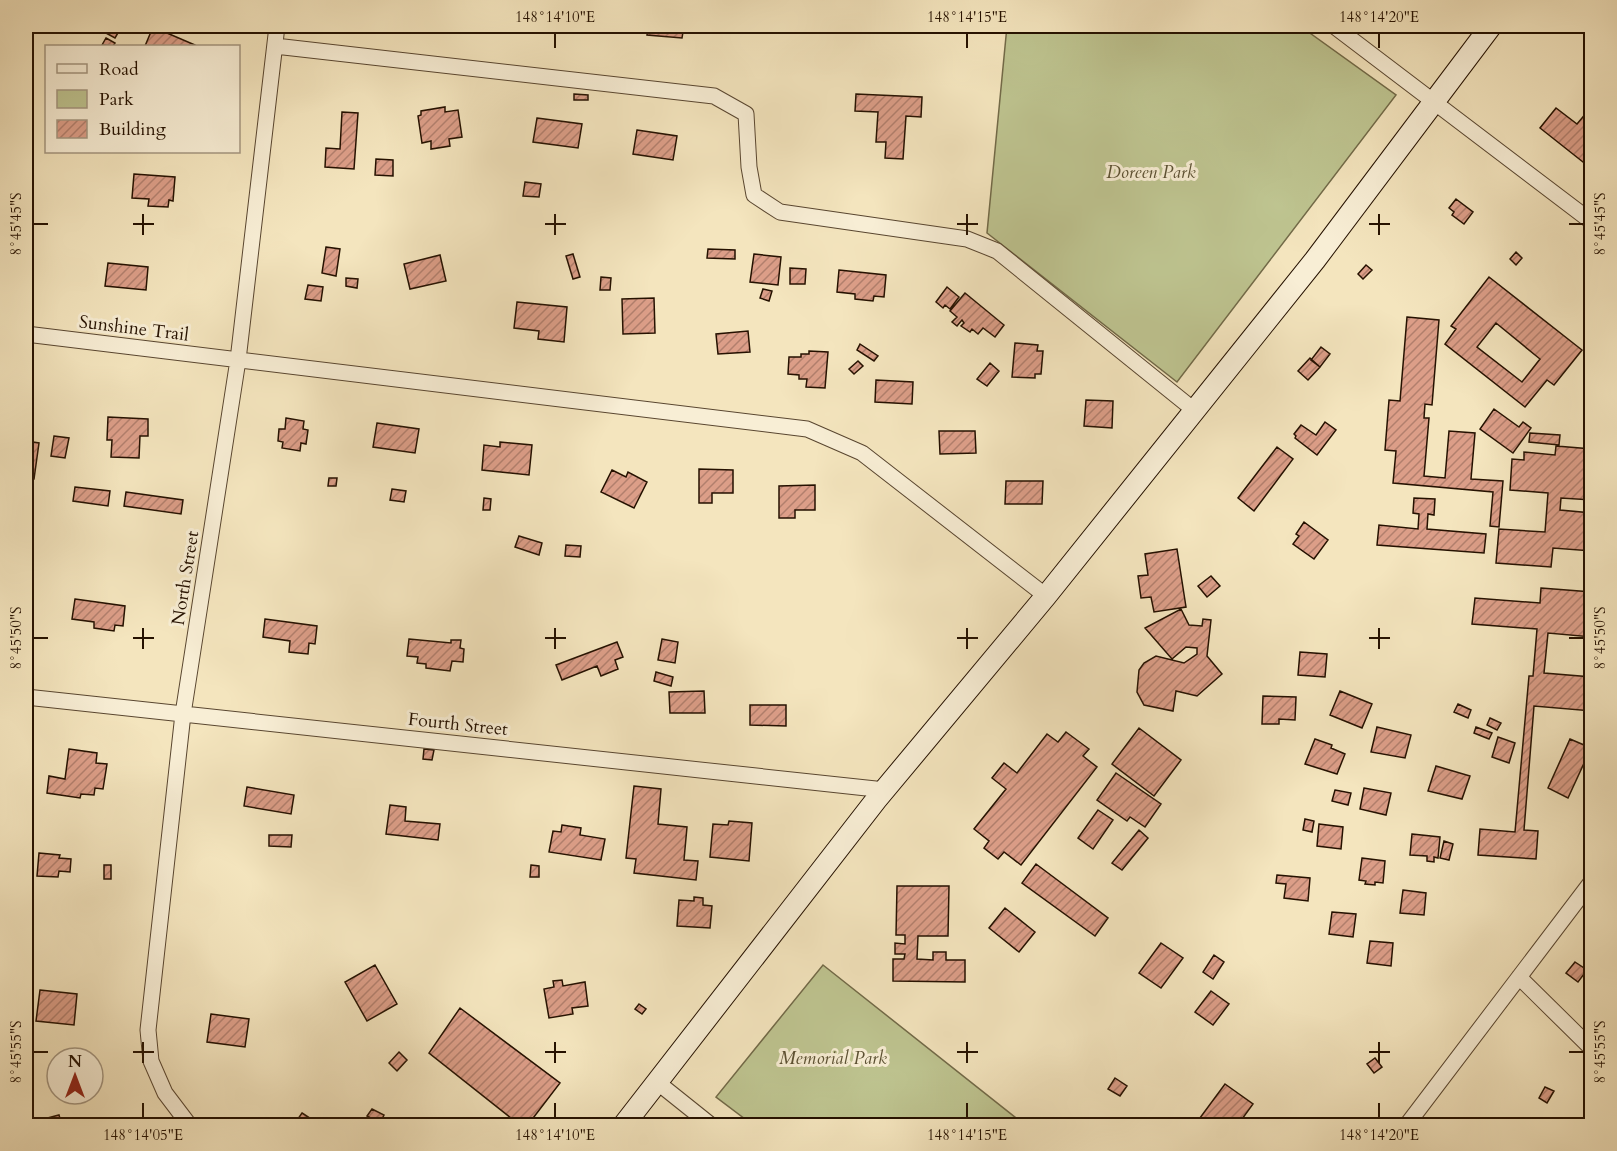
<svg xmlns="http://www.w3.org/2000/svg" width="1617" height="1151" viewBox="0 0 1617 1151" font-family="Cardo,serif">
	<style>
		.green { fill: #bec490; stroke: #726a48; stroke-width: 1.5 }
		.building { fill: url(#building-hatch); stroke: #251100; stroke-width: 1.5; fill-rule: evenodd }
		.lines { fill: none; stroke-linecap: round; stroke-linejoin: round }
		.minor-casing { stroke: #594630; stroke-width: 17 }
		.secondary-casing { stroke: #251100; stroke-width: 23 }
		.minor { stroke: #f8eed5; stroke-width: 15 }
		.secondary { stroke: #f8eed5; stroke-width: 21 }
		.ticks { fill: none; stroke: #251100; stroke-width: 2 }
		.labels { text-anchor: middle; stroke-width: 6; stroke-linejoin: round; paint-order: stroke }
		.park-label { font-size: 18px; font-style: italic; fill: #5b5032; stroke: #f8eed5 }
		.street-label { font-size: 18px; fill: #251100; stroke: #f8eed5 }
		.neatline { fill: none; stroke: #251100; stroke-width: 2 }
		.ticks-label { font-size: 15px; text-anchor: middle; fill: #251100 }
	</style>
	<defs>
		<pattern id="building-hatch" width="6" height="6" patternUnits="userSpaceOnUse" patternTransform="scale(1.5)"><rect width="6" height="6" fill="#dc9e88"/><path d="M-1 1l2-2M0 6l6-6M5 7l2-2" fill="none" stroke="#b27f6d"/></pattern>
	</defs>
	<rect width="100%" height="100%" fill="#f4e5be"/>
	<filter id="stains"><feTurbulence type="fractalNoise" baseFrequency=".00333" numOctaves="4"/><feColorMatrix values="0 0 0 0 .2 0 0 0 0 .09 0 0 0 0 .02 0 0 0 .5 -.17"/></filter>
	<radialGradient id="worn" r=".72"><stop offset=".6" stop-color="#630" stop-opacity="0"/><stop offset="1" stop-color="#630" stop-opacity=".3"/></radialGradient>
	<path class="green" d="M1007 26H1300L1396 95 1177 382 987 233Z
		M823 965 1025 1125H753L716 1097Z"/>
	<path class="building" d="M108 26H122L115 38 104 32Z
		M559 26H597L596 33 558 28Z
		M648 26H684L682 38 647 35Z
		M153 27 195 45V46H145Z
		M894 27H910V32H894Z
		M106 38 115 43 113 46 102 45Z
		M574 94 588 95V100H574Z
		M856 94 922 97 921 117 906 116 903 159 885 158 886 142H876L878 112 855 111Z
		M1592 106V151L1583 162 1540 128 1556 108 1577 124Z
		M445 107V112L458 110 462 137 449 139 450 146 431 149V141L422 143 418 116 421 115V111Z
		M342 112 358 113 354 169 325 167 326 148 340 149Z
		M537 118 582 124 578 148 533 142Z
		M637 130 677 136 673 160 633 154Z
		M376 159 393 160V176L375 175Z
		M134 174 175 177 173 201 169 200 168 207 148 206 149 199 132 198Z
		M525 182 541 184 539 197 523 196Z
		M1456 199 1473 212 1464 224 1452 215 1454 212 1449 208Z
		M326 247 340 249 336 276 322 273Z
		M708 249 735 250V259L707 258Z
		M1516 252 1522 258 1516 265 1510 259Z
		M573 254 580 277 573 279 566 256Z
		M754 254 781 257 778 285 750 282Z
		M440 255 446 281 410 289 404 264Z
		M108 263 148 267 146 290 105 286Z
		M1366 265 1372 270 1363 279 1358 274Z
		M790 268 806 269 805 284H790Z
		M839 270 886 275 884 297 874 296 873 301 855 299V294L837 292Z
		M601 277 611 278 610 290H600Z
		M1489 277 1582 350 1554 385 1547 380 1525 407 1445 344 1456 329 1451 326ZM1496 323 1540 359 1522 382 1477 347Z
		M346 278 358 279 357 288 346 286Z
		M308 285 323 287 321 301 305 299Z
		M947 287 959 297 950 309 945 305 943 308 936 302Z
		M763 289 772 291 769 301 760 298Z
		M965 293 1004 325 995 337 983 328 978 334 972 329 970 332 961 326 964 323 962 320 957 326 952 322 957 317 950 311Z
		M654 298 655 333 623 334 622 299Z
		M517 302 567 307 564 342 538 339 539 331 514 328Z
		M1407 317 1439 320 1432 405 1425 404 1424 418H1429L1424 476 1445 478 1449 431 1475 433 1471 479 1503 481 1499 527 1490 526 1493 492 1393 483 1396 451 1385 450 1389 400 1400 401Z
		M748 331 750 352 718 354 716 334Z
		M1015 343 1038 345 1037 351H1043L1041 374H1035V378L1012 377Z
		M860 344 878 356 874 361 857 350Z
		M1321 347 1330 354 1320 367 1311 360Z
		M809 351 828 352 825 388 806 387 807 379H799V375L788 374 789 357H801V354H809Z
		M1310 358 1320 367 1308 380 1298 371Z
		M858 361 863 366 854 374 849 369Z
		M990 363 999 371 987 386 977 379Z
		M876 380 913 382 912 404 875 402Z
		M1086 400 1113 401 1112 428 1084 426Z
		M1494 409 1519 427 1523 422 1531 428 1513 453 1480 429Z
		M108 417 148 419V436H140L139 458 111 457 112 440H107Z
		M286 418 304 421 303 429 308 430 306 444 301 443 300 451 282 448 283 442 278 441 279 429H285Z
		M1325 422 1336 430 1317 455 1295 438 1296 436 1294 434 1301 425 1316 435Z
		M377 423 419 429 415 453 373 447Z
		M939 431H975L976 453 940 454Z
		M1530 433 1560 435 1559 445 1529 442Z
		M54 436 69 438 65 458 51 456Z
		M26 441 39 443 34 479 26 478Z
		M500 442 532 445 529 475 482 470 484 445 500 447Z
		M1556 446 1592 449V500L1561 498 1560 510 1592 513V551L1553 548 1551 567 1496 563 1499 529 1545 532 1548 493 1510 490 1512 459 1524 460V452L1555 455Z
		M1277 447 1293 459 1254 511 1238 498Z
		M699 469 733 470V493H712V503H699Z
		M612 470 626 477 628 472 647 482 634 508 601 492Z
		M329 478H337L336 486H328Z
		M1006 481H1043L1042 504H1005Z
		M815 485V510H795V518H779V486Z
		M75 487 110 491 108 506 73 501Z
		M392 489 406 491 404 502 390 500Z
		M126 492 183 500 181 514 124 506Z
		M484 498 491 499 490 510H483Z
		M1414 498 1435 499 1434 515 1428 514 1427 529 1486 534 1484 553 1377 545 1379 525 1418 529 1419 514 1413 513Z
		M1304 522 1328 540 1314 559 1293 544 1299 536 1296 534Z
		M519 536 542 543 539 555 515 547Z
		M566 545 581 546 580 557 565 556Z
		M1177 549 1186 607 1154 612 1151 597 1141 598 1138 576 1148 575 1145 554Z
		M1211 576 1220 586 1207 597 1198 586Z
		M1541 588 1592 592V637L1548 633 1544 673 1592 677V711L1534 706 1524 830 1538 831 1536 859 1478 855 1480 829 1515 832 1529 676H1533L1537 629 1472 624 1475 598 1540 603Z
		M75 599 125 606 123 626 115 625 114 631 94 628V622L72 619Z
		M1181 609 1189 625 1202 626 1203 619 1211 620 1207 656 1222 674 1197 696 1176 691 1173 711 1144 705 1137 692 1139 670 1144 663 1156 656 1184 663 1197 654V648L1186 647 1172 659 1145 628Z
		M265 619 317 626 315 644 309 643 308 654 289 652 290 641 263 637Z
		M409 639 451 643V640H461L460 648 464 649 463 662 452 661 450 671 426 668V664L417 663 418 657 407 656Z
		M662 639 678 642 675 663 658 660Z
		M617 642 623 657 615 660 618 669 601 676 597 666 562 680 556 665Z
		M1300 652 1327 654 1325 677 1298 675Z
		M656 672 673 677 671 686 654 681Z
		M704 691 705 713H670L669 692Z
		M1340 691 1372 704 1362 728 1330 715Z
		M1263 696 1296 697 1295 720 1279 719V724H1262Z
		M1458 704 1471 710 1468 718 1454 712Z
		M750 705H786V726L750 725Z
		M1490 718 1501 723 1497 730 1487 725Z
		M1377 727 1411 735 1405 758 1371 752Z
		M1476 727 1492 733 1489 739 1474 733Z
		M1139 728 1181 760 1154 796 1112 764Z
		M1066 732 1089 749 1083 756 1097 767 1021 865 1004 852 998 859 984 848 989 841 974 829 1006 789 992 778 1004 763 1017 773 1047 734 1058 742Z
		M1498 737 1515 743 1509 763 1492 757Z
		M1315 739 1332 745 1331 748 1345 754 1337 774 1305 764Z
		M1570 739 1591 748 1568 798 1548 788Z
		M69 749 97 753 96 763 107 764 103 789 95 788 94 795 81 794 80 798 47 793 49 776 65 779Z
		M424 749 434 750 432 760 423 759Z
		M1436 766 1470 776 1462 799 1428 791Z
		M1116 773 1161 804 1145 827 1130 817 1127 821 1097 800Z
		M634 786 661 789 658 824 687 827 684 860 698 861 696 880 634 873 636 859 626 858Z
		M247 787 294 795 291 814 244 806Z
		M1364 788 1391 793 1386 815 1360 809Z
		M1335 790 1351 793 1348 805 1332 801Z
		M390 805 406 807 405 821 440 824 438 840 386 834Z
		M1098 810 1113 820 1093 849 1078 838Z
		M1305 819 1314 821 1312 832 1303 830Z
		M729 821 752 823 749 861 710 857 713 824 728 825Z
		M1319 824 1343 827 1341 849 1317 846Z
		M562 825 581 828 580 835 605 839 601 860 549 852 553 831 561 832Z
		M1139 830 1148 838 1122 870 1112 863Z
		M1412 834 1440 837 1438 858 1434 857V862L1427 861V856L1410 855Z
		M269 835H292L291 847 269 846Z
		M1444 841 1453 844 1449 860 1440 858Z
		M39 853 60 855 59 858 71 859 70 872 59 871 58 877 37 876Z
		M1362 858 1385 861 1383 883 1375 882V885L1365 884 1366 881 1359 880Z
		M1036 864 1108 918 1095 936 1022 883Z
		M104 865H111V879H104Z
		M531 865 539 866V877H530Z
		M1277 875 1310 878 1308 901 1284 898 1286 884 1276 883Z
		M897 886H949L948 936H918L917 959 933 960V952H946V960H965V982L893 981V959H904L905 954H895V943L905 944V935H896Z
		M1403 890 1426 893 1424 915 1400 913Z
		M694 897 703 898V905L712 906 710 928 677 926 679 900 694 901Z
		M1005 908 1035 932 1019 952 989 928Z
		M1332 912 1356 914 1353 937 1329 934Z
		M1370 941 1393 943 1391 966 1367 963Z
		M1161 943 1183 958 1161 988 1139 973Z
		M1214 955 1224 962 1213 979 1203 972Z
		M1575 962 1587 970 1578 982 1566 973Z
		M375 965 397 1004 367 1021 345 982Z
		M562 980 563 986 585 982 588 1006 572 1008 573 1014 549 1018 544 989 554 987 553 981Z
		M40 990 77 994 74 1025 36 1021Z
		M1211 991 1229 1004 1213 1025 1195 1012Z
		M639 1004 646 1009 642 1014 635 1009Z
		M460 1008 560 1083 527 1126H521L429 1053Z
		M211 1014 249 1019 245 1047 207 1042Z
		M399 1052 407 1060 397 1071 389 1063Z
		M1375 1058 1382 1067 1374 1073 1367 1064Z
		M1115 1078 1127 1086 1120 1096 1108 1089Z
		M1225 1084 1253 1104 1237 1126H1194Z
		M1545 1087 1554 1091 1547 1103 1539 1098Z
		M372 1109 384 1115 380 1123 367 1116Z
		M302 1113 322 1126H293Z
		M59 1115 62 1126H37L36 1121Z"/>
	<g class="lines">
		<defs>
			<path id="minor" d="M1334 26 1592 222
				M275 46 714 96 746 114 749 167 754 195 780 212 967 239 997 251 1194 410
				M26 334 807 429 862 453 1046 596
				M26 697 885 790
				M1519 977 1592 1049
				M657 1082 712 1126
				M190 1126 165 1093 151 1061 148 1030 183 714 238 360 277 26
				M1406 1126 1592 881"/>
			<path id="secondary" d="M623 1126 876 800 1046 596 1315 260 1491 26"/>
		</defs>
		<use href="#minor" class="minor-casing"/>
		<use href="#secondary" class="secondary-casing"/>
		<use href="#minor" class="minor"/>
		<use href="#secondary" class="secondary"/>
	</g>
	<path class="ticks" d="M555 33V48M967 33V48M1379 33V48M143 214V235M555 214V235M967 214V235M1379 214V235M33 224H48M133 224H154M545 224H566M957 224H978M1369 224H1390M1569 224H1584M143 628V649M555 628V649M967 628V649M1379 628V649M33 638H48M133 638H154M545 638H566M957 638H978M1369 638H1390M1569 638H1584M143 1042V1063M555 1042V1063M967 1042V1063M1379 1042V1063M33 1052H48M133 1052H154M545 1052H566M957 1052H978M1369 1052H1390M1569 1052H1584M143 1103V1118M555 1103V1118M967 1103V1118M1379 1103V1118"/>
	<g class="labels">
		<g class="park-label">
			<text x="1151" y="178">Doreen Park</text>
			<text x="833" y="1064">Memorial Park</text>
		</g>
		<g class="street-label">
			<text transform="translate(134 328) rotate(7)" y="6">Sunshine Trail</text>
			<text transform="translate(185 578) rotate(-81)" y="6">North Street</text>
			<text transform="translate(458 724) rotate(6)" y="6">Fourth Street</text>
		</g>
	</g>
	<rect width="1617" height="1151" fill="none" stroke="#f4e5be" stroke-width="66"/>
	<rect x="45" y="45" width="195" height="108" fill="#f8eed5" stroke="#a49680" stroke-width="1.5"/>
	<rect x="57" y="64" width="30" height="9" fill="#f8eed5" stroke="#a49680" stroke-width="1.5"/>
	<text x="99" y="75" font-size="18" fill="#251100">Road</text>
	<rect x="57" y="90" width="30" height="18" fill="#bec490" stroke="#a49680" stroke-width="1.5"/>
	<text x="99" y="105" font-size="18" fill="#251100">Park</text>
	<rect x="57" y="120" width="30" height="18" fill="url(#building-hatch)" stroke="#a49680" stroke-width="1.5"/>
	<text x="99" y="135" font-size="18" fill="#251100">Building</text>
	<g transform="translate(75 1076)"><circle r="28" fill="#f8eed5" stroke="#a49680" stroke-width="1.5"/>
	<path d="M0-4.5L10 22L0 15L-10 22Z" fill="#8f2418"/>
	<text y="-9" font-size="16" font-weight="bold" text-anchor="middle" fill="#251100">N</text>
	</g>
	<rect x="33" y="33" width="1551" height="1085" class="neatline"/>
	<g class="ticks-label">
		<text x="555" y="22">148°14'10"E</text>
		<text x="967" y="22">148°14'15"E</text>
		<text x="1379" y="22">148°14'20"E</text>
		<text transform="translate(16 224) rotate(-90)" y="5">8°45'45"S</text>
		<text transform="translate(1600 224) rotate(-90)" y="5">8°45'45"S</text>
		<text transform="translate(16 638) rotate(-90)" y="5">8°45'50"S</text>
		<text transform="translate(1600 638) rotate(-90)" y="5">8°45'50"S</text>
		<text transform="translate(16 1052) rotate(-90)" y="5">8°45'55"S</text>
		<text transform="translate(1600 1052) rotate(-90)" y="5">8°45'55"S</text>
		<text x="143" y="1140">148°14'05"E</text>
		<text x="555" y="1140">148°14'10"E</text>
		<text x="967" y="1140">148°14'15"E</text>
		<text x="1379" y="1140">148°14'20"E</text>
	</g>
	<rect width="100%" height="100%" filter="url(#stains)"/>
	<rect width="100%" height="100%" fill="url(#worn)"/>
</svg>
